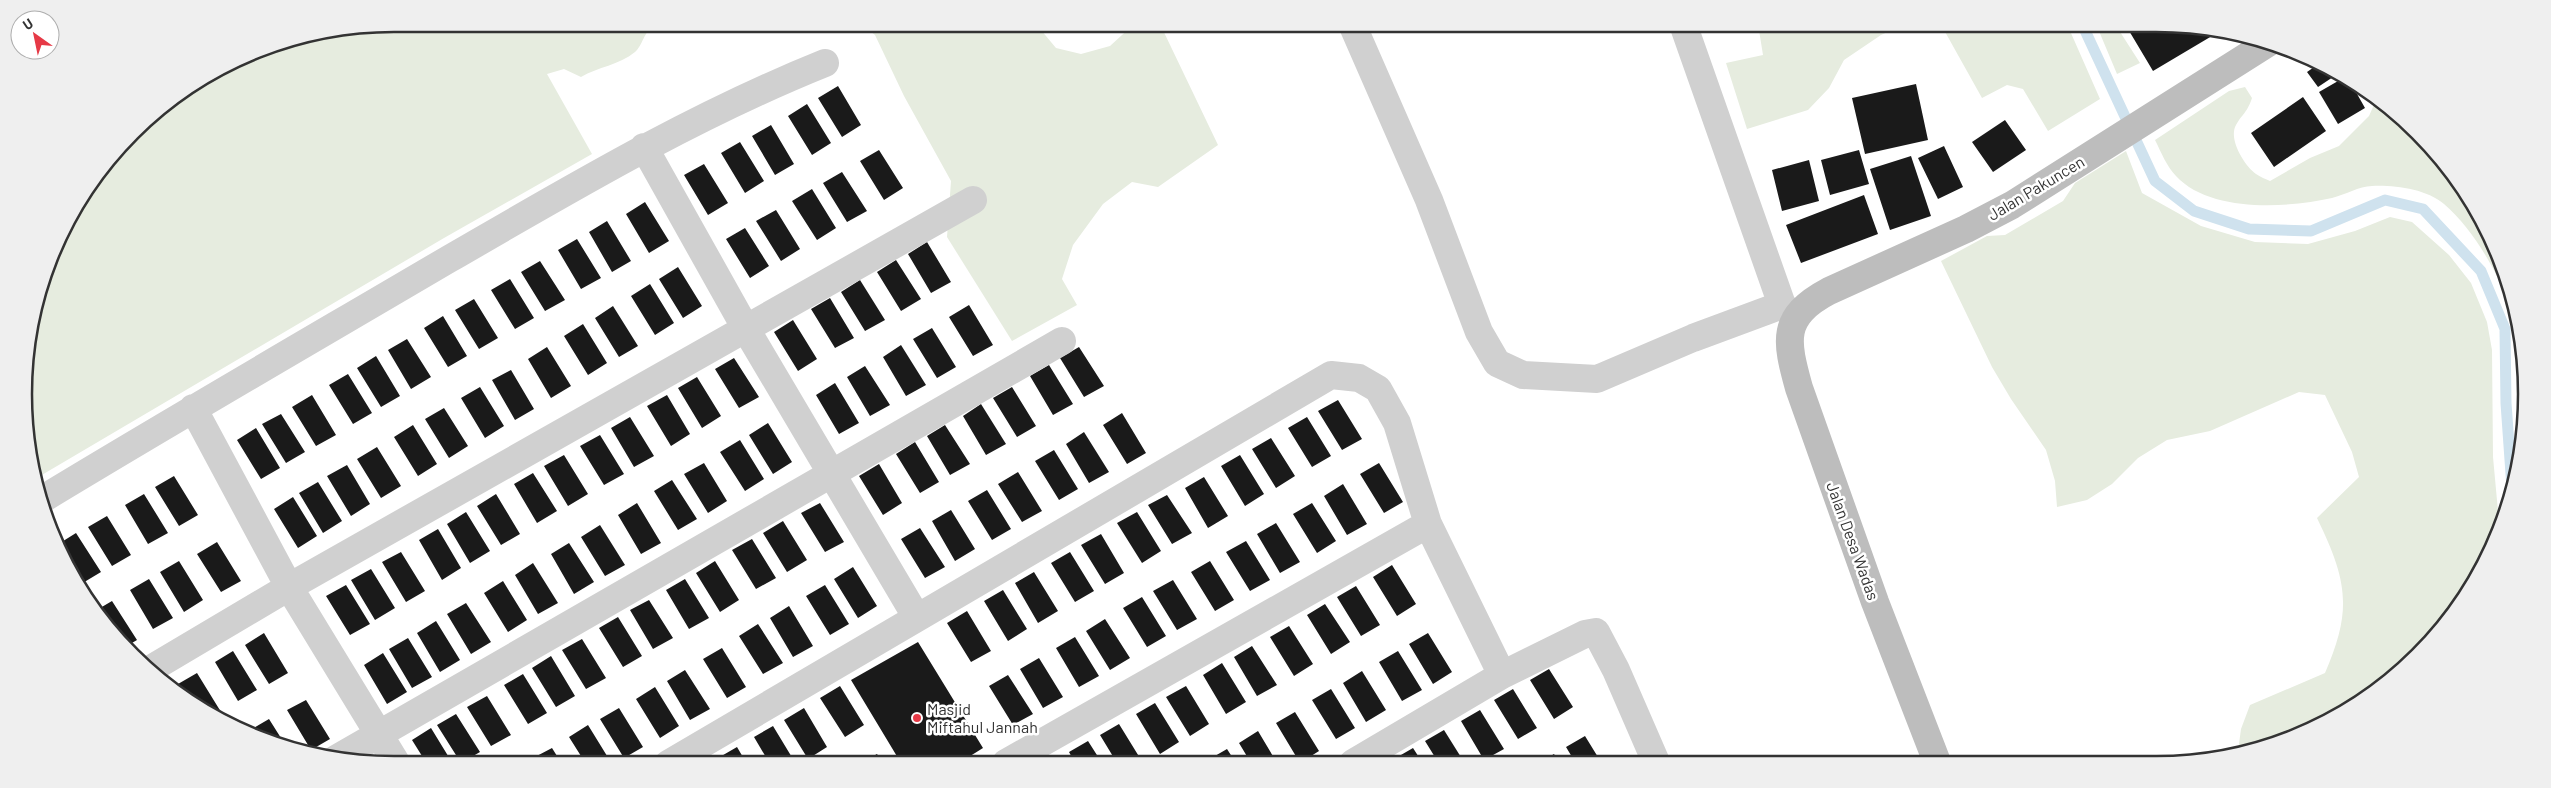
<svg xmlns="http://www.w3.org/2000/svg" width="2551" height="788" viewBox="0 0 2551 788" font-family="Barlow,sans-serif">
	<style>
		.green { fill: #e6ecdf }
		.lines { fill: none; stroke-linecap: round; stroke-linejoin: round }
		.stream { stroke: #cfe2ee; stroke-width: 11 }
		.building { fill: #1a1a1a }
		.street { stroke: #d0d0d0; stroke-width: 28 }
		.secondary { stroke: #bdbdbd; stroke-width: 28 }
		.poi-dot { fill: #e63946; stroke: #fff; stroke-width: 2 }
		.labels { text-anchor: middle; stroke-width: 5; stroke-linejoin: round; paint-order: stroke }
		.street-label { font-size: 16px; fill: #333; stroke: #fff }
		.poi-label { font-size: 16px; fill: #333; stroke: #fff; text-anchor: start }
		.rim { fill: none; stroke: #333; stroke-width: 2.5 }
	</style>
	<rect width="100%" height="100%" fill="#fff"/>
	<path class="green" d="M394 24H655C643 33 643 45 635 52 619 65 598 67 581 77L564 69 547 74 592 154 444 238 35 479 25 419 27 346 62 230 100 168 150 116 253 52 322 31Z
		M861 24H1036L1056 48 1081 54 1110 46 1134 24H1160L1218 145 1158 187 1132 182 1103 204 1073 245 1062 279 1077 305 1012 341 947 237 951 181 904 96 875 35Z
		M1758 24H1905L1881 35 1844 60 1829 88 1808 110 1747 129 1726 63 1763 55Z
		M1927 24H2067L2100 99 2048 131 2023 89 2007 85 1982 98 1944 30Z
		M2096 24H2115L2140 63 2117 74Z
		M2245 87 2252 98C2247 113 2243 113 2236 125 2228 139 2244 165 2256 174 2260 177 2266 179 2270 181L2310 158 2339 146 2369 116 2377 98C2390 109 2405 119 2418 132 2470 180 2515 271 2522 341 2510 295 2481 236 2444 204 2426 189 2395 185 2372 186 2359 186 2345 195 2332 198 2288 208 2210 213 2176 176 2167 167 2161 152 2155 140L2229 91Z
		M2126 151 2142 193 2201 226 2255 242 2308 244 2355 231 2390 217 2412 222 2449 255 2471 283 2487 322 2492 350 2493 457 2499 522 2478 579 2401 672 2320 726 2238 751 2241 729 2250 705 2325 673C2353 609 2347 580 2317 518L2359 477 2352 452 2325 395 2299 392 2210 431 2167 440 2138 458 2112 484 2087 500 2057 507 2055 481 2046 450 2011 399 1992 367 1941 261 1987 236 2005 235 2063 201 2075 183Z"/>
	<g class="lines">
		<path class="stream" d="M2082 24 2155 181 2194 211 2249 229 2311 231 2385 200 2423 209 2481 271 2505 329 2506 403 2512 488"/>
	</g>
	<path class="building" d="M2125 24H2157L2222 30 2153 71Z
		M2320 63 2339 73 2318 87 2307 72Z
		M2345 77 2348 78 2365 108 2338 124 2319 92Z
		M1916 84 1928 140 1865 154 1852 98Z
		M838 86 861 125 842 137 818 98Z
		M2303 97 2326 131 2274 167 2251 133Z
		M807 104 831 143 812 155 788 116Z
		M2005 120 2026 150 1993 172 1972 142Z
		M771 125 794 164 775 175 752 136Z
		M740 142 764 181 745 193 721 153Z
		M1944 146 1963 187 1938 199 1918 158Z
		M879 150 903 188 884 200 860 161Z
		M1859 150 1869 184 1830 195 1821 160Z
		M1911 156 1931 216 1890 230 1870 169Z
		M1809 160 1819 201 1782 211 1772 170Z
		M704 164 728 203 708 215 684 175Z
		M842 172 867 211 847 222 823 183Z
		M812 189 836 228 817 240 792 201Z
		M1864 195 1878 234 1801 263 1786 225Z
		M645 202 669 241 649 253 626 214Z
		M776 210 800 249 781 261 756 221Z
		M607 221 631 261 612 272 589 232Z
		M745 228 769 266 750 278 726 239Z
		M577 239 601 278 581 289 558 250Z
		M927 242 951 282 931 293 908 254Z
		M896 260 921 299 901 311 877 272Z
		M540 261 565 300 545 311 521 272Z
		M678 267 702 306 683 318 659 279Z
		M510 279 534 318 515 329 491 290Z
		M860 280 885 320 865 331 841 292Z
		M650 284 674 323 655 335 631 296Z
		M830 298 854 338 835 348 811 309Z
		M474 299 498 338 479 349 455 310Z
		M969 305 993 345 973 356 949 317Z
		M613 306 638 346 619 357 595 318Z
		M443 316 467 356 448 367 424 328Z
		M793 320 817 359 798 371 774 332Z
		M583 324 607 363 588 375 564 336Z
		M932 328 956 367 937 378 913 339Z
		M407 339 431 377 411 389 388 350Z
		M901 345 926 385 906 396 883 357Z
		M547 347 571 386 551 398 528 359Z
		M1079 347 1104 386 1084 397 1060 358Z
		M376 356 400 396 381 407 357 368Z
		M734 358 759 397 739 408 715 369Z
		M1049 365 1073 404 1053 415 1030 376Z
		M865 366 890 405 870 416 847 377Z
		M511 370 534 409 515 420 492 380Z
		M348 374 372 413 353 424 329 385Z
		M697 377 721 416 702 428 678 388Z
		M835 383 859 423 839 434 816 395Z
		M480 387 504 426 485 438 461 398Z
		M1012 387 1036 426 1017 437 993 398Z
		M312 395 336 435 316 446 292 407Z
		M667 395 690 434 671 446 647 406Z
		M1338 400 1362 439 1342 450 1318 411Z
		M981 404 1006 444 986 455 963 416Z
		M444 408 468 446 449 458 425 419Z
		M1122 413 1146 453 1127 464 1103 425Z
		M281 414 305 452 286 463 262 424Z
		M630 417 654 456 634 467 611 428Z
		M1307 417 1331 456 1312 467 1288 428Z
		M768 423 792 462 773 474 749 435Z
		M413 425 437 464 418 476 394 437Z
		M945 425 970 464 950 475 927 436Z
		M256 428 280 468 261 479 237 440Z
		M1084 432 1109 472 1089 483 1066 444Z
		M600 435 624 474 604 485 580 446Z
		M1271 438 1295 476 1276 488 1252 449Z
		M740 440 764 479 745 491 720 452Z
		M915 442 939 482 920 493 896 454Z
		M377 447 401 486 381 498 357 459Z
		M1054 450 1078 489 1059 500 1035 461Z
		M564 455 588 494 568 506 544 466Z
		M1240 455 1264 494 1245 506 1221 466Z
		M704 463 727 501 708 513 684 474Z
		M1379 463 1403 502 1384 513 1360 474Z
		M879 464 902 503 883 515 859 476Z
		M347 465 370 504 351 516 327 476Z
		M1018 472 1042 511 1022 522 998 484Z
		M533 473 557 511 537 523 514 484Z
		M174 476 198 515 179 526 155 487Z
		M1204 477 1228 516 1208 528 1185 488Z
		M672 480 697 519 678 530 654 491Z
		M318 482 342 521 323 533 299 493Z
		M1343 484 1367 524 1347 535 1324 496Z
		M987 490 1011 529 992 540 968 501Z
		M144 494 168 533 148 544 125 505Z
		M496 494 520 534 501 545 477 506Z
		M1167 495 1192 533 1172 544 1148 505Z
		M293 497 317 536 298 548 274 509Z
		M637 503 661 543 641 554 618 515Z
		M820 503 844 542 825 552 801 513Z
		M1312 503 1336 541 1317 553 1293 514Z
		M951 510 975 549 955 561 932 521Z
		M466 512 490 551 470 563 447 524Z
		M1137 512 1161 551 1142 563 1117 523Z
		M107 516 131 555 112 566 88 527Z
		M783 521 807 560 787 572 763 533Z
		M1276 523 1300 562 1280 573 1257 534Z
		M600 525 625 565 605 576 581 537Z
		M920 528 945 567 925 578 901 539Z
		M438 529 461 568 442 580 419 540Z
		M76 533 101 572 81 584 60 543Z
		M1101 534 1124 573 1105 584 1081 545Z
		M752 539 776 578 756 589 732 550Z
		M1246 541 1270 580 1250 591 1226 552Z
		M217 542 241 581 221 592 197 554Z
		M569 543 594 582 574 594 551 554Z
		M401 552 425 591 406 602 382 562Z
		M1070 552 1094 591 1075 602 1051 563Z
		M179 561 203 600 184 612 160 572Z
		M715 561 739 600 720 612 696 573Z
		M1210 561 1234 600 1215 611 1191 572Z
		M533 563 558 603 538 614 515 575Z
		M1392 565 1416 604 1397 616 1373 577Z
		M853 567 877 606 858 618 834 579Z
		M371 569 395 608 375 620 351 580Z
		M1034 572 1058 611 1038 623 1015 583Z
		M149 579 173 618 153 629 130 590Z
		M685 579 709 618 689 629 666 590Z
		M1173 580 1197 619 1177 630 1153 591Z
		M503 581 527 620 508 632 484 593Z
		M346 585 370 624 350 635 326 596Z
		M825 585 849 624 830 635 806 596Z
		M1356 586 1380 625 1361 636 1337 597Z
		M1003 590 1027 629 1008 641 984 601Z
		M1142 597 1166 636 1147 647 1123 608Z
		M649 600 673 638 653 649 630 610Z
		M112 601 137 640 125 647 95 611Z
		M466 603 491 642 471 654 447 614Z
		M1325 604 1350 642 1331 654 1307 615Z
		M789 606 813 646 793 657 770 618Z
		M967 611 991 651 971 662 947 623Z
		M618 617 642 656 623 667 599 628Z
		M1105 619 1130 658 1110 670 1086 631Z
		M436 621 460 660 440 672 417 633Z
		M758 624 783 663 763 674 739 636Z
		M1289 626 1313 664 1294 676 1270 637Z
		M264 633 288 673 269 684 245 645Z
		M1428 633 1452 672 1433 684 1409 644Z
		M1075 637 1099 676 1079 687 1056 648Z
		M408 638 432 677 412 688 389 649Z
		M582 639 606 678 586 689 562 650Z
		M918 642 983 748 959 763H901L851 680Z
		M1252 646 1277 685 1257 696 1234 657Z
		M722 648 746 687 727 698 703 659Z
		M233 651 257 690 238 701 215 662Z
		M1398 651 1422 690 1402 701 1379 662Z
		M383 653 407 692 387 704 364 665Z
		M551 656 575 696 556 707 532 668Z
		M1039 658 1063 697 1043 708 1020 669Z
		M1222 663 1246 702 1226 714 1203 675Z
		M1549 669 1573 707 1554 719 1530 680Z
		M685 670 710 709 690 720 667 681Z
		M1362 671 1386 710 1366 722 1343 683Z
		M197 673 221 712 215 716 189 702 178 684Z
		M523 674 547 713 528 724 504 685Z
		M1008 675 1033 714 1013 725 989 686Z
		M840 686 864 725 845 737 820 698Z
		M1186 686 1209 724 1190 736 1166 697Z
		M655 687 679 726 660 738 636 699Z
		M1331 689 1355 728 1336 739 1312 700Z
		M1513 689 1537 728 1518 739 1494 700Z
		M487 696 511 735 491 746 467 707Z
		M306 700 330 739 311 750 287 710Z
		M1155 703 1179 742 1160 754 1136 714Z
		M619 708 643 747 624 758 600 719Z
		M804 708 827 747 808 759 784 720Z
		M1480 710 1504 749 1484 760 1461 721Z
		M1295 712 1319 751 1300 763 1276 723Z
		M456 714 480 752 461 763 437 725Z
		M269 719 286 746 254 737 250 730Z
		M1119 724 1143 763H1117L1100 735Z
		M588 725 612 764H586L569 737Z
		M773 726 796 764H770L754 737Z
		M431 728 453 764H427L412 740Z
		M1444 730 1464 762H1438L1425 741Z
		M1258 731 1277 763H1251L1239 743Z
		M1585 736 1601 762H1575L1566 747Z
		M1088 741 1102 763H1075L1069 752Z
		M737 747 747 764H721L718 758Z
		M552 748 562 764H536L533 758Z
		M1413 748 1422 762H1396L1394 759Z
		M1227 749 1236 763H1210L1208 760Z
		M877 754 883 763H860Z
		M1554 754 1559 762H1540Z"/>
	<g class="lines">
		<path class="street" d="M1352 24 1429 200 1479 332 1497 363 1523 375 1597 379 1693 338 1782 305
			M1683 24 1782 305 1795 317
			M644 147 746 329 917 618
			M193 408 289 587 397 764
			M41 500C176 418 313 339 449 259 572 188 693 116 825 63
			M149 670 289 587 973 200
			M336 759 1062 341
			M1006 763 1428 524
			M1353 763 1502 675 1585 634 1596 632 1616 670 1656 762
			M668 764 1331 375 1359 378 1378 389 1397 423 1428 524 1502 675"/>
		<path class="secondary" d="M1937 762 1875 602 1799 388C1786 341 1780 317 1829 291L1966 229 2012 205 2268 43"/>
	</g>
	<circle class="poi-dot" cx="917" cy="718" r="5"/>
	<g class="labels">
		<g class="street-label">
			<text transform="translate(2036 188) rotate(-31)" y="6">Jalan Pakuncen</text>
			<text transform="translate(1853 541) rotate(70)" y="6">Jalan Desa Wadas</text>
		</g>
		<g class="poi-label">
			<text x="927" y="715">Masjid<tspan x="927" dy="18">Miftahul Jannah</tspan></text>
		</g>
	</g>
	<path d="M0 0H2551V788H0ZM394 32H2156A362 362 0 0 1 2518 394V394A362 362 0 0 1 2156 756H394A362 362 0 0 1 32 394V394A362 362 0 0 1 394 32Z" fill="#efefef" fill-rule="evenodd"/>
	<path class="rim" d="M394 32H2156A362 362 0 0 1 2518 394V394A362 362 0 0 1 2156 756H394A362 362 0 0 1 32 394V394A362 362 0 0 1 394 32Z"/>
	<g transform="translate(35 35) rotate(327)"><circle r="24" fill="#ffffff" stroke="#adadad"/>
	<path d="M0-4L9 19L0 12L-9 19Z" fill="#e63946"/>
	<text y="-8" font-size="14" font-weight="bold" text-anchor="middle" fill="#333333">U</text>
	</g>
</svg>
